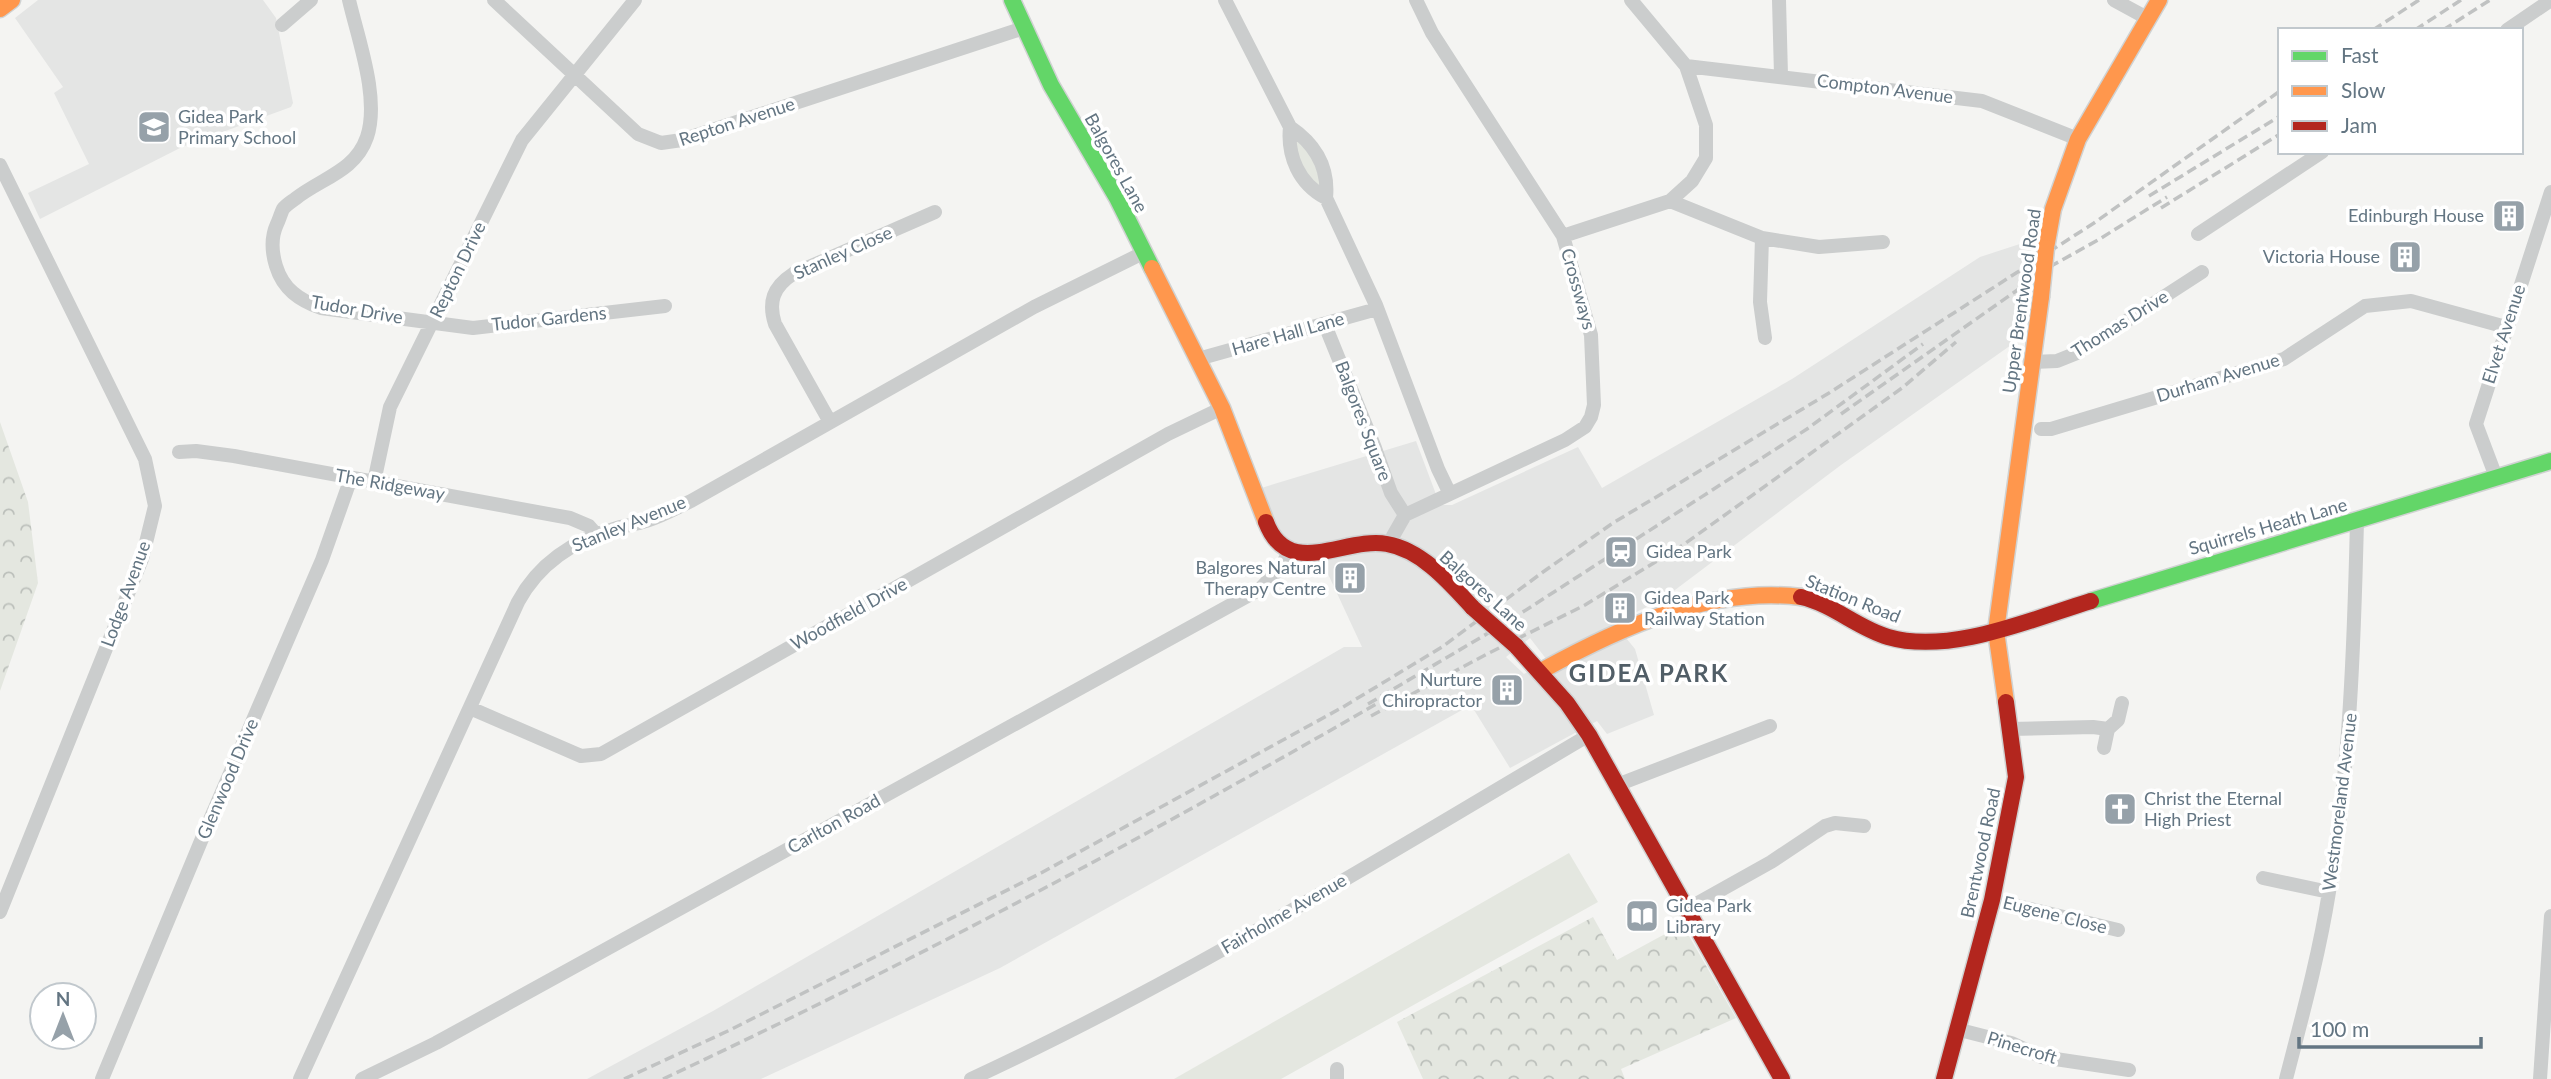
<svg xmlns="http://www.w3.org/2000/svg" width="2551" height="1079" viewBox="0 0 2551 1079" font-family="Lato,sans-serif">
	<style>
		.built { fill: #e4e5e4; fill-rule: evenodd }
		.green { fill: #e4e7e0 }
		.forest { fill: url(#forest-crowns) }
		.lines { fill: none; stroke-linecap: round; stroke-linejoin: round }
		.fast-casing { stroke: #d0d2d2; stroke-width: 19 }
		.slow-casing { stroke: #d0d2d2; stroke-width: 19 }
		.jam-casing { stroke: #d0d2d2; stroke-width: 19 }
		.street { stroke: #cbcdcd; stroke-width: 14 }
		.fast { stroke: #63d668; stroke-width: 16 }
		.slow { stroke: #ff974d; stroke-width: 16 }
		.jam { stroke: #b3261e; stroke-width: 16 }
		.rail { stroke: #c0c2c2; stroke-width: 3.5; stroke-dasharray: 10 5; stroke-linecap: butt }
		.slow-bridge-casing { stroke: #d0d2d2; stroke-width: 19; stroke-linecap: butt }
		.jam-bridge-casing { stroke: #d0d2d2; stroke-width: 19; stroke-linecap: butt }
		.slow-bridge { stroke: #ff974d; stroke-width: 16 }
		.jam-bridge { stroke: #b3261e; stroke-width: 16 }
		.labels { text-anchor: middle; stroke-width: 7; stroke-linejoin: round; paint-order: stroke }
		.street-label { font-size: 18px; fill: #637582; stroke: #fff }
		.poi-label { font-size: 18px; fill: #637582; stroke: #fff; text-anchor: start }
		.district-label { font-size: 24px; font-weight: bold; letter-spacing: 2px; fill: #515e67; stroke: #fff }
	</style>
	<defs>
		<pattern id="forest-crowns" width="20" height="18" patternUnits="userSpaceOnUse" patternTransform="scale(1.75)"><rect width="20" height="18" fill="#e4e7e0"/><path d="M2 6a3 3 0 1 1 6 0M12 15a3 3 0 1 1 6 0" fill="none" stroke="#bcc0bb"/></pattern>
	</defs>
	<rect width="100%" height="100%" fill="#f4f4f2"/>
	<path class="built" d="M38 0H263L276 18 293 103 291 107 182 147 40 219 28 193 89 164 54 93 63 87 15 18Z
		M2032 240 2021 338 1841 465 1663 599 1614 623 1635 649 1654 715 1607 734 1597 721 1510 768 1471 705 1000 968 761 1079H587L713 1011 1344 647H1362L1315 546 1288 540 1270 525 1258 489 1416 441 1440 505H1452L1578 447 1602 488 1792 379 1980 257ZM1530 638 1547 660 1524 674 1506 657Z"/>
	<path class="green" d="M1299 140 1308 148 1321 181 1319 186H1315L1297 159 1295 141Z
		M1569 853 1598 902 1281 1079H1174Z"/>
	<path class="forest" d="M0 422 28 502 38 583 0 691Z
		M1593 917 1617 960 1678 927 1681 931 1685 929 1736 1018 1621 1069 1625 1079H1423L1397 1022Z"/>
	<g class="lines">
		<defs>
			<path id="fast" d="M1012 0 1051 85 1117 198 1152 268
				M2091 601 2551 461"/>
			<path id="slow" d="M0 9 12 0
				M2046 248 2053 209 2078 139 2159 0
				M1152 268 1222 408 1266 522
				M1541 671C1619 628 1709 586 1801 597
				M2006 702 1996 631 2041 297"/>
			<path id="jam" d="M1266 522C1288 581 1345 536 1387 544 1422 550 1450 583 1473 608
				M1801 597C1833 604 1857 628 1888 637 1950 655 2032 619 2091 601
				M1516 646 1567 703 1589 735 1782 1079
				M1944 1079 1992 900 2016 777 2006 702"/>
		</defs>
		<use href="#fast" class="fast-casing"/>
		<use href="#slow" class="slow-casing"/>
		<use href="#jam" class="jam-casing"/>
		<path class="street" d="M349 0C358 39 380 98 367 137 355 172 321 178 295 199 291 202 286 205 283 209 281 213 279 220 277 224 271 237 272 253 276 266 283 289 299 300 321 308L473 328 665 306
			M494 0 638 134 661 143 682 140 1024 28
			M1225 0 1290 127C1315 144 1329 167 1326 198L1376 305 1438 469 1450 494
			M1779 0 1781 75
			M2114 0 2147 18
			M282 25 311 0
			M2507 30 2551 0
			M1686 66 1982 101 2078 139
			M1290 127C1287 156 1299 184 1326 198
			M0 165 145 459 155 506 142 559 0 912
			M1670 201 1762 238 1819 247 1883 242
			M2198 234 2322 152
			M1563 236 1670 201 1692 181 1706 158V125L1686 66 1631 0
			M1762 238 1760 302 1765 338
			M1325 325 1375 448 1391 493 1405 515
			M1198 359 1377 309
			M2033 362 2057 361 2077 353 2202 272
			M830 422 775 324C768 302 773 287 793 274L935 212
			M2041 429H2051L2284 359 2365 306 2411 301 2506 327
			M179 452 196 451 234 456 570 518 589 526 596 534
			M2496 477 2476 424 2551 192
			M374 482 390 407 522 140 635 0
			M1392 545 1393 536 1405 515 1565 440 1585 427 1591 417 1594 405 1591 335 1563 236 1432 33 1416 0
			M470 708 581 756 601 754 1168 434 1222 408
			M2010 729 2093 727 2108 729 2118 720 2122 703
			M2104 748 2108 729
			M1617 785 1770 726
			M2263 878 2329 892
			M1992 900 2118 930
			M1687 909 1771 862 1825 826 1835 823 1864 826
			M1956 1029 2011 1043 2042 1057 2129 1070
			M102 1079 206 829 322 560 351 478
			M300 1079 518 602C540 561 576 539 620 527 628 525 638 524 646 521 662 516 676 508 691 501L1034 307 1143 253
			M362 1079 436 1043 1260 589 1280 568 1290 551
			M971 1079C1185 980 1386 855 1589 735
			M1337 1079V1069
			M2286 1079C2302 1017 2319 955 2329 892 2350 769 2354 645 2357 521
			M2540 1079 2551 916"/>
		<use href="#fast" class="fast"/>
		<use href="#slow" class="slow"/>
		<use href="#jam" class="jam"/>
		<path class="rail" d="M2373 30 2419 0
			M2415 30 2461 0
			M2443 30 2490 0
			M2149 196 2280 116
			M2161 208 2280 134
			M1841 414 2053 265 2098 240 2167 197
			M1368 704 1512 619 1807 429 1923 344
			M1371 716 1487 654 1585 605 1683 545 1902 388 1956 342
			M624 1079 730 1030 1041 873 1343 707 1442 647 1543 572 1613 523 1829 393 2094 223 2280 91
			M663 1079C907 965 1144 838 1378 703"/>
		<defs>
			<path id="slow-bridge" d="M2041 297 2046 248"/>
			<path id="jam-bridge" d="M1473 608 1516 646"/>
		</defs>
		<use href="#slow-bridge" class="slow-bridge-casing"/>
		<use href="#jam-bridge" class="jam-bridge-casing"/>
		<use href="#slow-bridge" class="slow-bridge"/>
		<use href="#jam-bridge" class="jam-bridge"/>
	</g>
	<defs>
		<symbol id="school-square" viewBox="-11 -11 22 22"><rect x="-9" y="-9" width="18" height="18" rx="4" fill="#96a1a9" stroke="#fff"/><path d="M0-5L7-2L0 1L-7-2ZM-4 1L0 2.5L4 1V4Q0 6-4 4Z" fill="#fff"/></symbol>
		<symbol id="building-square" viewBox="-11 -11 22 22"><rect x="-9" y="-9" width="18" height="18" rx="4" fill="#96a1a9" stroke="#fff"/><path d="M-4-6H4V6H1V3H-1V6H-4ZM-2.5-4.3h1.7v1.8h-1.7ZM.8-4.3h1.7v1.8H.8ZM-2.5-1h1.7V.8h-1.7ZM.8-1h1.7V.8H.8Z" fill="#fff"/></symbol>
		<symbol id="station-square" viewBox="-11 -11 22 22"><rect x="-9" y="-9" width="18" height="18" rx="4" fill="#96a1a9" stroke="#fff"/><path d="M-3-6H3Q5-6 5-4V2Q5 4 3 4L4.5 6H3L1.5 4h-3L-3 6H-4.5L-3 4Q-5 4-5 2V-4Q-5-6-3-6ZM-3.5-4v3h7v-3ZM-3.5 1v1.5H-2V1ZM2 1v1.5H3.5V1Z" fill="#fff"/></symbol>
		<symbol id="church-square" viewBox="-11 -11 22 22"><rect x="-9" y="-9" width="18" height="18" rx="4" fill="#96a1a9" stroke="#fff"/><path d="M-1.2-6h2.4v3.5h3.3v2.4h-3.3V6h-2.4V-.1h-3.3v-2.4h3.3Z" fill="#fff"/></symbol>
		<symbol id="library-square" viewBox="-11 -11 22 22"><rect x="-9" y="-9" width="18" height="18" rx="4" fill="#96a1a9" stroke="#fff"/><path d="M-6-4Q-3-5.5-.7-3.5V5Q-3 3-6 4ZM6-4Q3-5.5 .7-3.5V5Q3 3 6 4Z" fill="#fff"/></symbol>
	</defs>
	<g fill-rule="evenodd">
		<use href="#school-square" x="135" y="108" width="38" height="38"/>
		<use href="#building-square" x="2490" y="197" width="38" height="38"/>
		<use href="#building-square" x="2386" y="238" width="38" height="38"/>
		<use href="#station-square" x="1602" y="533" width="38" height="38"/>
		<use href="#building-square" x="1331" y="559" width="38" height="38"/>
		<use href="#building-square" x="1601" y="589" width="38" height="38"/>
		<use href="#building-square" x="1488" y="671" width="38" height="38"/>
		<use href="#church-square" x="2101" y="790" width="38" height="38"/>
		<use href="#library-square" x="1623" y="897" width="38" height="38"/>
	</g>
	<g class="labels">
		<g class="street-label">
			<text transform="translate(1885 89) rotate(7)" y="6">Compton Avenue</text>
			<text transform="translate(737 122) rotate(-18)" y="6">Repton Avenue</text>
			<text transform="translate(1116 163) rotate(61)" y="6">Balgores Lane</text>
			<text transform="translate(843 253) rotate(-24)" y="6">Stanley Close</text>
			<text transform="translate(458 270) rotate(-64)" y="6">Repton Drive</text>
			<text transform="translate(1578 289) rotate(74)" y="6">Crossways</text>
			<text transform="translate(2022 301) rotate(-82)" y="6">Upper Brentwood Road</text>
			<text transform="translate(357 310) rotate(10)" y="6">Tudor Drive</text>
			<text transform="translate(549 319) rotate(-6)" y="6">Tudor Gardens</text>
			<text transform="translate(2120 324) rotate(-32)" y="6">Thomas Drive</text>
			<text transform="translate(1288 334) rotate(-16)" y="6">Hare Hall Lane</text>
			<text transform="translate(2504 334) rotate(-72)" y="6">Elvet Avenue</text>
			<text transform="translate(2218 378) rotate(-17)" y="6">Durham Avenue</text>
			<text transform="translate(1363 421) rotate(69)" y="6">Balgores Square</text>
			<text transform="translate(390 485) rotate(10)" y="6">The Ridgeway</text>
			<text transform="translate(629 524) rotate(-22)" y="6">Stanley Avenue</text>
			<text transform="translate(2268 527) rotate(-16)" y="6">Squirrels Heath Lane</text>
			<text transform="translate(1483 591) rotate(42)" y="6">Balgores Lane</text>
			<text transform="translate(126 594) rotate(-70)" y="6">Lodge Avenue</text>
			<text transform="translate(1853 599) rotate(22)" y="6">Station Road</text>
			<text transform="translate(849 614) rotate(-29)" y="6">Woodfield Drive</text>
			<text transform="translate(228 779) rotate(-67)" y="6">Glenwood Drive</text>
			<text transform="translate(2340 802) rotate(-83)" y="6">Westmoreland Avenue</text>
			<text transform="translate(834 824) rotate(-29)" y="6">Carlton Road</text>
			<text transform="translate(1981 853) rotate(-78)" y="6">Brentwood Road</text>
			<text transform="translate(1284 914) rotate(-30)" y="6">Fairholme Avenue</text>
			<text transform="translate(2055 915) rotate(14)" y="6">Eugene Close</text>
			<text transform="translate(2022 1048) rotate(17)" y="6">Pinecroft</text>
		</g>
		<g class="poi-label">
			<text x="178" y="123">Gidea Park<tspan x="178" dy="21">Primary School</tspan></text>
			<text x="2484" y="222" text-anchor="end">Edinburgh House</text>
			<text x="2380" y="263" text-anchor="end">Victoria House</text>
			<text x="1646" y="558">Gidea Park</text>
			<text x="1326" y="574" text-anchor="end">Balgores Natural<tspan x="1326" dy="21">Therapy Centre</tspan></text>
			<text x="1644" y="604">Gidea Park<tspan x="1644" dy="21">Railway Station</tspan></text>
			<text x="1482" y="686" text-anchor="end">Nurture<tspan x="1482" dy="21">Chiropractor</tspan></text>
			<text x="2144" y="805">Christ the Eternal<tspan x="2144" dy="21">High Priest</tspan></text>
			<text x="1666" y="912">Gidea Park<tspan x="1666" dy="21">Library</tspan></text>
		</g>
		<g class="district-label">
			<text x="1649" y="682">GIDEA PARK</text>
		</g>
	</g>
	<rect x="2278" y="28" width="245" height="126" fill="#ffffff" stroke="#c1c8cd" stroke-width="2"/>
	<rect x="2292" y="51" width="35" height="10" fill="#63d668" stroke="#c1c8cd" stroke-width="2"/>
	<text x="2341" y="63" font-size="21" fill="#637582">Fast</text>
	<rect x="2292" y="86" width="35" height="10" fill="#ff974d" stroke="#c1c8cd" stroke-width="2"/>
	<text x="2341" y="98" font-size="21" fill="#637582">Slow</text>
	<rect x="2292" y="121" width="35" height="10" fill="#b3261e" stroke="#c1c8cd" stroke-width="2"/>
	<text x="2341" y="133" font-size="21" fill="#637582">Jam</text>
	<g transform="translate(63 1016)"><circle r="33" fill="#ffffff" stroke="#c1c8cd" stroke-width="2"/>
	<path d="M0-5L12 26L0 18L-12 26Z" fill="#96a1a9"/>
	<text y="-10" font-size="19" font-weight="bold" text-anchor="middle" fill="#637582">N</text>
	</g>
	<path d="M2299 1037v10h182v-10" fill="none" stroke="#637582" stroke-width="3.5"/>
	<text x="2310" y="1037" font-size="21" fill="#637582" stroke="#ffffff" stroke-width="5" paint-order="stroke">100 m</text>
</svg>
